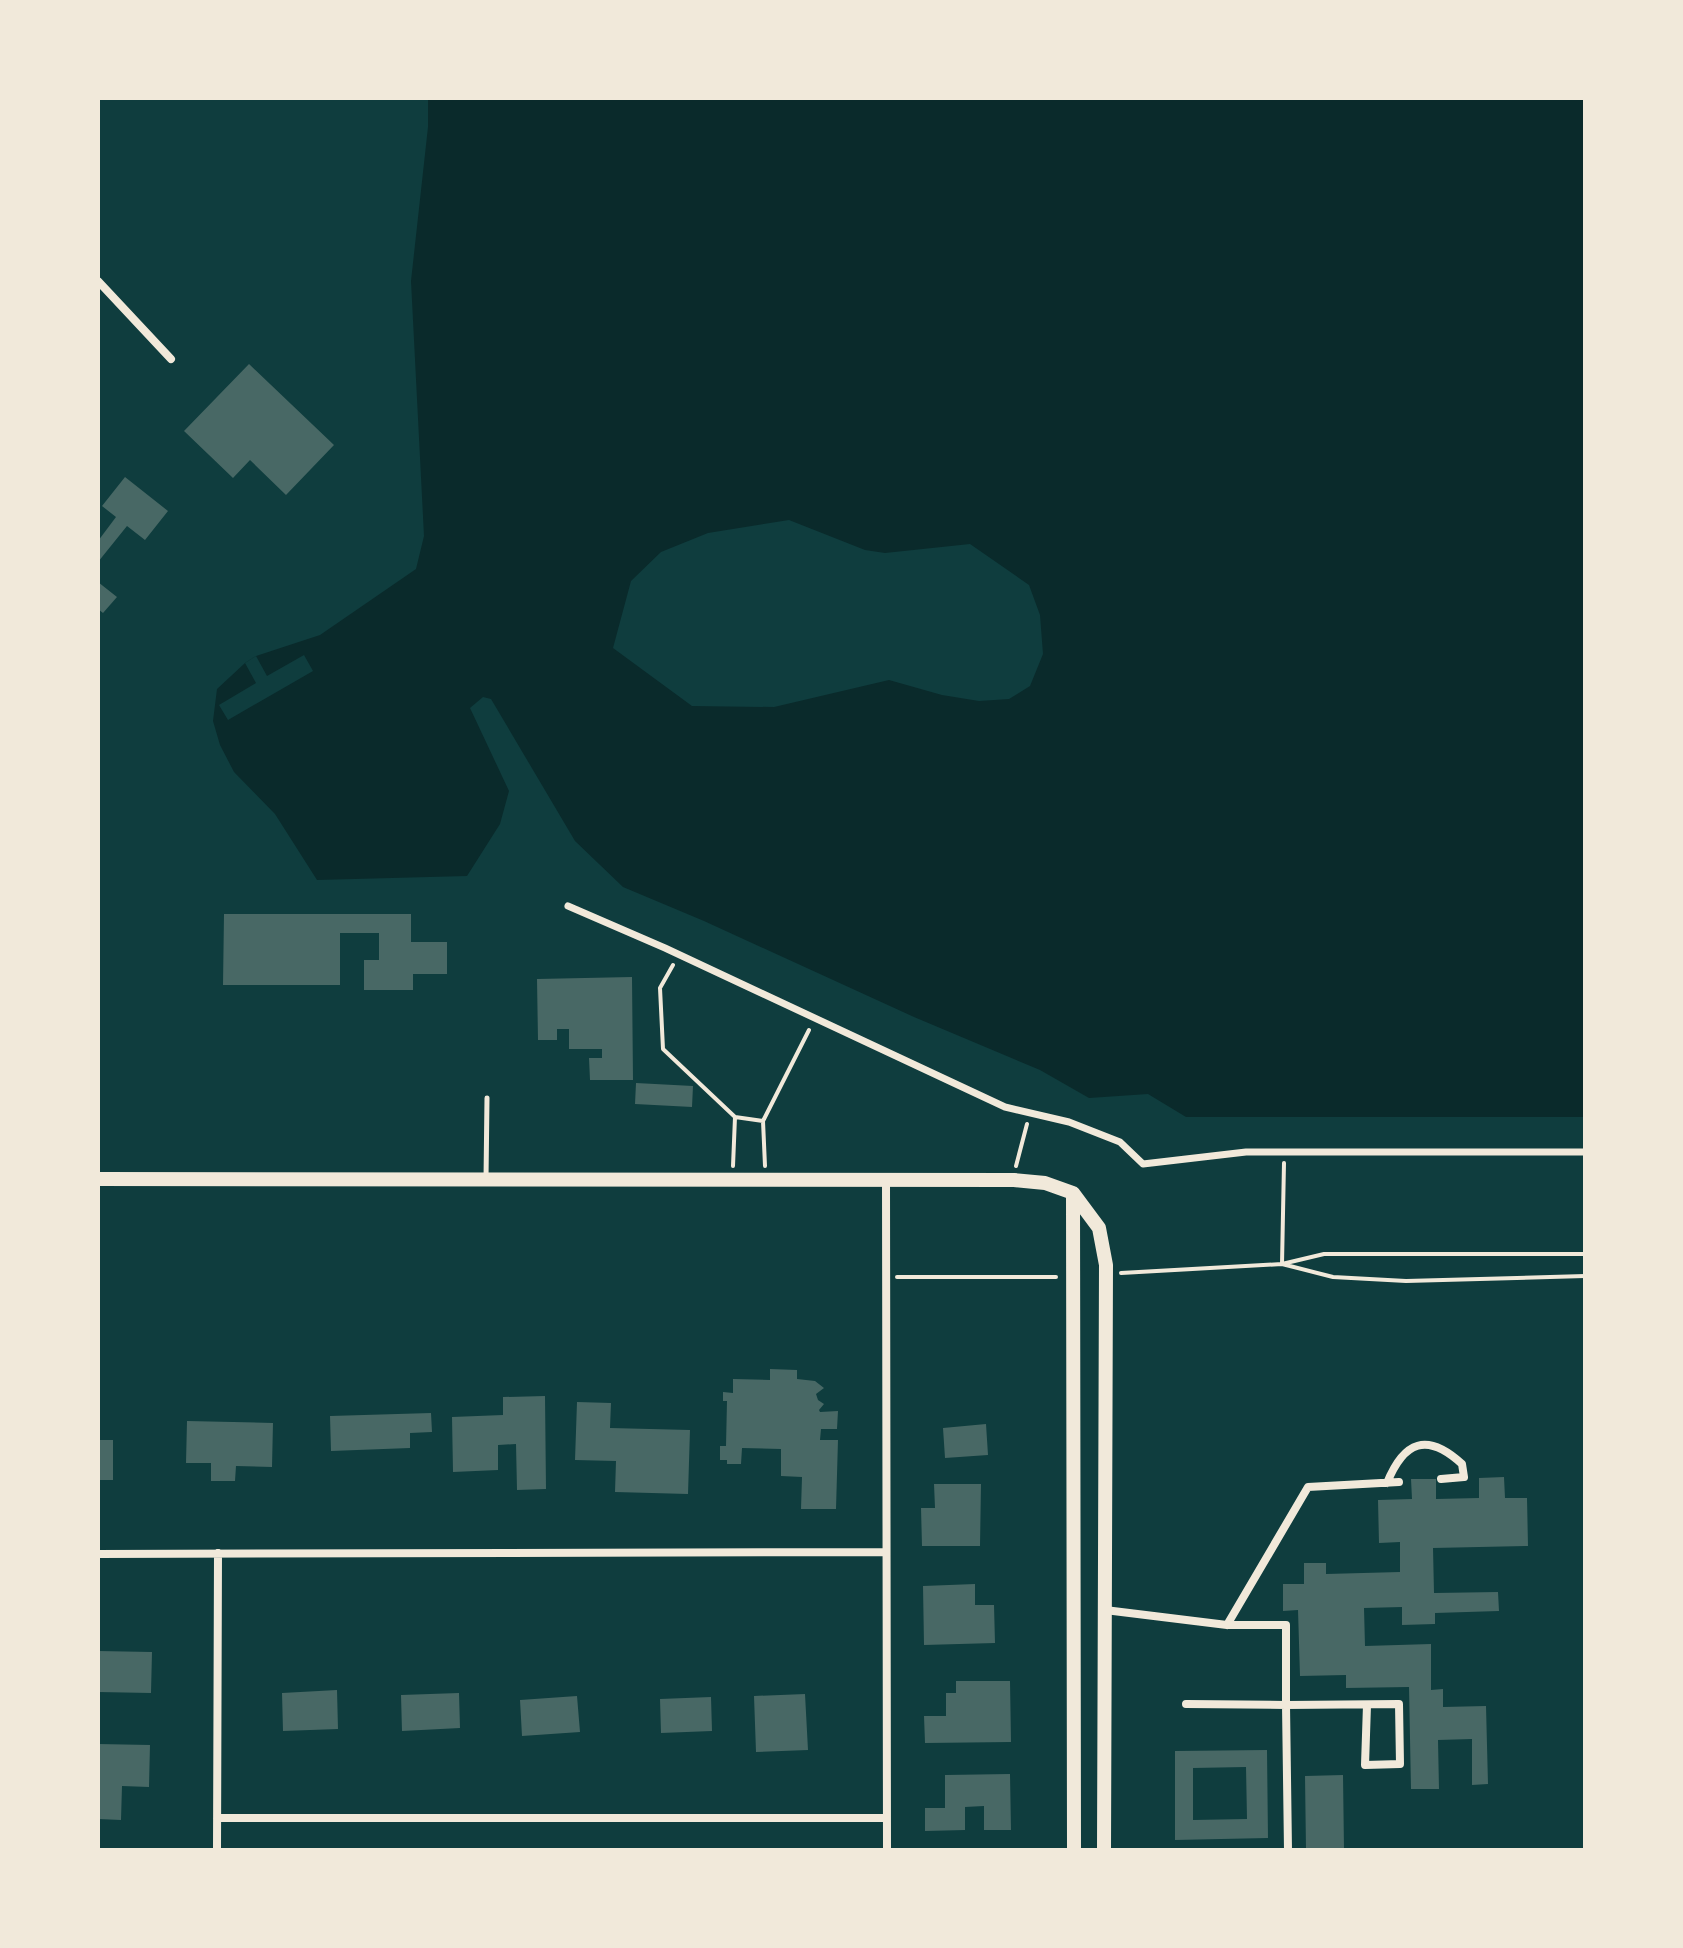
<svg xmlns="http://www.w3.org/2000/svg" width="1683" height="1948" viewBox="0 0 1683 1948" font-family="Commissioner,sans-serif">
	<style>
		.water { fill: #0a2a2b; fill-rule: evenodd }
		.pier { fill: #0f3d3e }
		.building { fill: #486865; fill-rule: evenodd }
		.lines { fill: none; stroke-linecap: round; stroke-linejoin: round }
		.path { stroke: #f1e9da; stroke-width: 4 }
		.service { stroke: #f1e9da; stroke-width: 5 }
		.pedestrian { stroke: #f1e9da; stroke-width: 7 }
		.minor { stroke: #f1e9da; stroke-width: 8 }
		.secondary { stroke: #f1e9da; stroke-width: 14 }
	</style>
	<rect width="100%" height="100%" fill="#0f3d3e"/>
	<path class="water" d="M428 98H1585V1117H1186L1148 1094 1089 1098 1040 1070 914 1017 704 921 623 887 575 841 491 699 483 697 470 708 509 791 500 824 467 876 317 880 275 814 234 772 220 745 213 721 217 689 245 663 256 656 320 635 416 569 424 536 411 281 428 127ZM789 520 865 550 885 553 970 544 1029 585 1040 615 1043 654 1030 686 1009 699 979 701 942 695 889 680 774 707 692 706 613 648 631 581 661 552 708 533Z"/>
	<path class="pier" d="M304 655 313 671 228 720 219 705 256 683 245 663 256 656 267 676Z"/>
	<path class="building" d="M249 364 334 445 286 495 250 460 233 478 184 431Z
		M125 477 168 511 145 540 127 526 98 562V541L116 517 102 506Z
		M98 582 117 597 103 613 98 609Z
		M224 914H411V942H447V974H413V990H364V960H379V933H340V985H223Z
		M632 977 633 1080H590L589 1058H602V1049H569V1029H557V1040H538L537 979Z
		M636 1083 693 1086 692 1107 635 1104Z
		M770 1369 797 1370V1379L815 1381 824 1388 816 1394 818 1400 824 1404 819 1410 820 1412 838 1411 837 1429H821L820 1440H838L836 1509H801L802 1477 781 1476V1449L742 1448 741 1464H727V1460H720V1446H726L727 1401H723V1392L733 1393V1379L770 1380Z
		M545 1396 546 1489 517 1490 516 1444 498 1445V1470L453 1472 452 1417 503 1415V1397Z
		M577 1402 611 1403 610 1428 690 1430 688 1494 615 1492 616 1461 575 1460Z
		M431 1413 432 1432 410 1433V1448L331 1451 330 1416Z
		M187 1421 273 1423 272 1467 236 1466 235 1481H211V1463H186Z
		M986 1424 988 1455 945 1458 943 1428Z
		M98 1440H113V1480H98Z
		M1504 1477 1505 1498H1527L1528 1546 1433 1548 1434 1593 1498 1592 1499 1611 1435 1613V1624L1402 1625V1607L1364 1608 1365 1646 1431 1644V1690L1443 1689V1707L1486 1706 1488 1784 1472 1785V1739L1438 1740 1439 1789H1411L1409 1687 1346 1688V1675L1300 1676 1298 1610 1283 1611V1584H1304V1563H1326V1574L1400 1572V1542L1379 1543 1378 1500 1412 1499 1411 1479H1436V1499L1479 1498V1478Z
		M934 1484H981L980 1546H922L921 1508H935Z
		M975 1584V1605H994L995 1643 924 1645 923 1586Z
		M98 1651 152 1652 151 1693 98 1692Z
		M956 1681H1010L1011 1742 925 1743 924 1716H946V1693H956Z
		M337 1690 338 1729 283 1731 282 1693Z
		M459 1693 460 1728 402 1731 401 1695Z
		M805 1694 808 1750 756 1752 754 1696Z
		M577 1696 580 1732 522 1736 520 1700Z
		M711 1697 712 1731 661 1733 660 1699Z
		M98 1744 150 1745 149 1787 122 1786 121 1820 98 1819Z
		M1267 1750 1268 1838 1175 1840V1751ZM1246 1767 1247 1819 1193 1820V1768Z
		M1010 1774 1011 1830H984V1806L965 1807V1830L925 1831V1808H945V1775Z
		M1343 1775 1344 1849 1306 1850 1305 1776Z"/>
	<g class="lines">
		<path class="path" d="M673 965 660 988 663 1049 735 1117 733 1166
			M735 1117 763 1121
			M1284 1163 1282 1264 1333 1277 1406 1281 1585 1276
			M765 1166 763 1121 809 1030
			M1016 1166 1027 1124
			M1121 1273 1282 1264 1324 1254H1585
			M897 1277H1056"/>
		<path class="service" d="M486 1179 487 1098"/>
		<path class="pedestrian" d="M568 906 665 948 1005 1107 1069 1122 1120 1142 1143 1164 1246 1152H1585"/>
		<path class="minor" d="M98 281 171 359
			M886 1181 887 1850
			M1387 1483C1404 1441 1427 1432 1462 1464L1464 1477 1441 1479
			M98 1554 886 1552
			M1105 1610 1227 1625H1286V1705L1399 1704 1400 1764 1365 1765 1367 1705
			M1227 1625 1308 1487 1399 1482
			M1186 1704 1286 1705 1288 1850
			M217 1818H887
			M217 1850 218 1553"/>
		<path class="secondary" d="M98 1179 1014 1180 1045 1183 1073 1193
			M1073 1193 1099 1228 1106 1265 1104 1850
			M1073 1194 1074 1850"/>
	</g>
	<rect width="1683" height="1948" fill="none" stroke="#f1e9da" stroke-width="200"/>
</svg>
